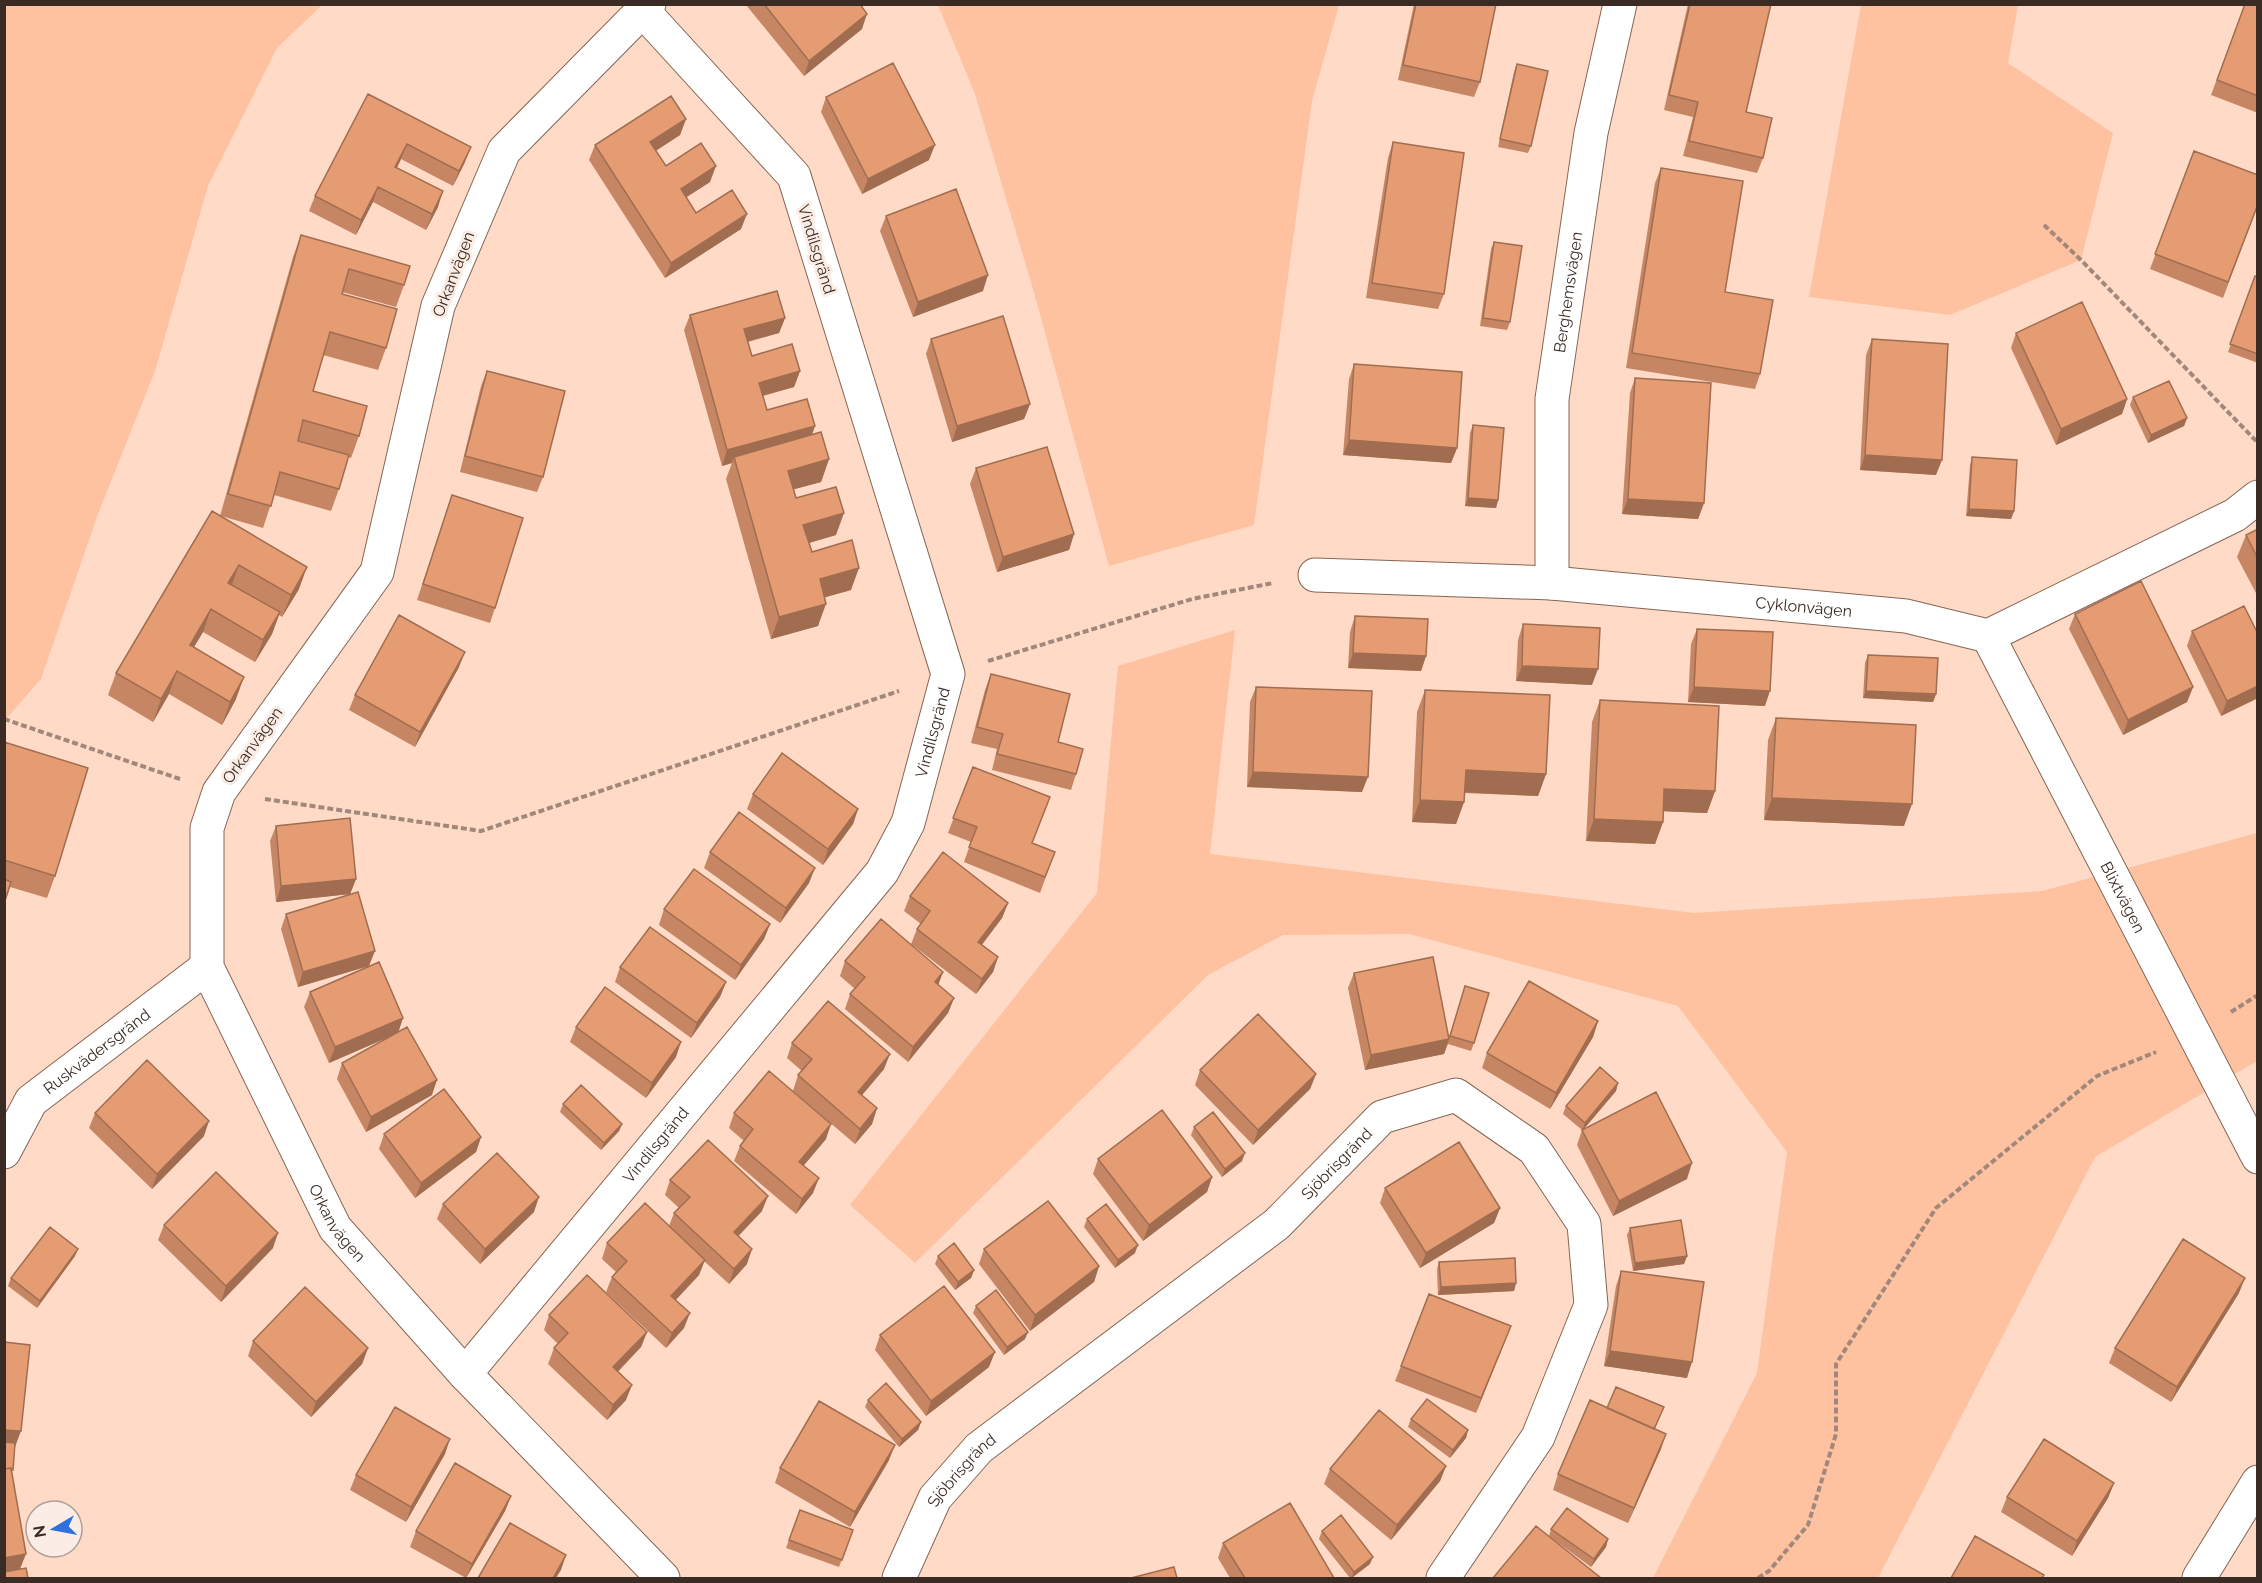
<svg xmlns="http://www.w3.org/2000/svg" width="2262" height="1583" viewBox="0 0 2262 1583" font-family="Raleway,sans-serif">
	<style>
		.green { fill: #fec2a0 }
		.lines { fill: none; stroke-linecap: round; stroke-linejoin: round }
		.minor-casing { stroke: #856654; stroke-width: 35 }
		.path { stroke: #a2887a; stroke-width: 4; stroke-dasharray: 6 3; stroke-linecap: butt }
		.minor { stroke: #fff; stroke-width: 33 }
		.wall { fill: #c68663 }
		.shaded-wall { fill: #a16d50 }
		.building { fill: #e69c73; stroke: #a16d50; stroke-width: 1.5 }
		.labels { text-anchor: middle; stroke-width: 6; stroke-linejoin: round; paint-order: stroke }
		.street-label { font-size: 16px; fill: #3a2c24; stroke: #fbede5 }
	</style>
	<rect width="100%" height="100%" fill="#ffdac7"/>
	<path class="green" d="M5 4 322 5 277 48 208 186 155 371 98 514 41 679 5 720Z
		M938 5H1339L1312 101 1254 525 1109 566 1035 296 975 94Z
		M1861 5H2018L2008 63 2113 133 2081 260 1950 315 1809 297Z
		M1235 630 1210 854 1694 913 2042 891 2257 833V1061L2095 1157 1878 1578H1653L1757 1373 1787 1152 1678 1006 1409 934 1283 935 1208 975 915 1263 850 1205 1097 893 1118 666Z"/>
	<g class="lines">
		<defs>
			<g id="minor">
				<path id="s1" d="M649 4 504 151 438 306 377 572 219 792 207 828V967L335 1228 465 1374 663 1578"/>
				<path id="s2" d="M1315 575 1552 583 1906 616 1988 636 2235 515 2258 497"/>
				<path id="s3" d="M1552 583V399L1591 133 1620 4"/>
				<path id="s4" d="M1988 636 2258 1157"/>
				<path id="s5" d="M4 1152 31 1101 207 967"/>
				<path id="s6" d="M465 1374 882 872 908 823 948 674 794 176 644 12"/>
				<path id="s7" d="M899 1578 935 1498 979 1448 1277 1224 1382 1117 1456 1095 1534 1149 1584 1224 1591 1305 1538 1437 1443 1578"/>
				<path d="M2199 1578 2258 1482"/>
			</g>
		</defs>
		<use href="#minor" class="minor-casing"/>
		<path class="path" d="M2044 225 2081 260 2258 443
			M988 661 1192 599 1273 583
			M4 719 180 779
			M265 799 481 831 899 691
			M2231 1012 2258 995
			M1758 1578 1769 1571 1808 1525 1836 1434V1364L1936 1208 2097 1076 2156 1052"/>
		<use href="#minor" class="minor"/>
	</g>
	<path class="wall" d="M860 4 862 29 804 76 746 5Z
		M1414 4H1496L1480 82 1474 97 1398 80Z
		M1688 4H1771L1746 112 1763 158 1757 173 1683 156 1693 117 1664 110Z
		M2245 4H2258V113L2211 95Z
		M1517 64 1531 146 1528 153 1498 147 1514 72Z
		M368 94 465 162 453 186 401 159 397 168 438 207 426 230 373 202 356 235 309 211 315 196Z
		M826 97 929 160 862 194 821 112Z
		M686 119 680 135 655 151 666 166 710 182 686 197 696 213 741 229 665 278 589 160 595 145Z
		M1393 142 1444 294 1438 309 1366 298 1388 158Z
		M2194 151 2258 205 2223 298 2150 269Z
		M1661 168 1725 292 1760 374 1755 389 1626 368 1655 183Z
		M886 216 983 291 913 317 880 231Z
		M301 235 404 285 396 307 342 292V294L386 348 378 370 323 355 313 391 359 436 351 458 348 457 339 489 331 511 274 495 263 528 221 516 299 589 282 617 279 615 272 634 255 662 203 632 194 647 236 699 222 725 169 694 153 722 108 695 116 673 220 516 293 257Z
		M1494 242 1510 322 1507 330 1480 326 1491 249Z
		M2255 276 2258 277V363L2228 352Z
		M690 315 785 318 779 333 748 342 752 356 800 371 794 387 763 396 767 410 812 435 829 459 821 482 794 489 796 498 836 535 809 543 812 552 851 590 825 597 818 626 771 639 726 479 732 463 722 466 684 330Z
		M2016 333 2127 399 2122 414 2056 445 2011 348Z
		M931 339 1030 404 1024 419 952 442 926 354Z
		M1872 339 1936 475 1860 470 1866 355Z
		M1354 364 1457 448 1451 463 1343 455 1349 379Z
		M487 371 543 477 537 492 460 472 481 386Z
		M1635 378 1704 503 1698 519 1622 514 1630 393Z
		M2133 397 2187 418 2184 426 2148 443 2130 405Z
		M1473 425 1498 500 1496 508 1465 506 1470 433Z
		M1972 457 2014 511 2011 519 1966 516 1970 465Z
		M976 468 1074 534 1069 550 997 572 970 484Z
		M452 495 495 608 490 623 417 600Z
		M2258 529V597L2237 557 2246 535Z
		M2075 614 2193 687 2187 702 2123 735 2069 629Z
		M1355 616 1426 656 1421 671 1348 668 1350 632Z
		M1523 624 1592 685 1516 681 1518 640Z
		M1697 629 1765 706 1688 702 1691 644Z
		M2192 631 2258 634V698L2221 716 2187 646Z
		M1868 655 1936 694 1933 702 1863 698 1865 663Z
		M459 667 415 747 349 710 355 695Z
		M991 674 1076 774 1071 790 992 770 997 749 971 743 985 690Z
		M1256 687 1362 792 1247 787 1250 702Z
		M1425 690 1546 774 1538 796 1464 793V802L1456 824 1412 822 1417 712Z
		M1600 700 1715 791 1707 813 1663 811V822L1655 844 1586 841 1592 722Z
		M1776 718 1904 826 1764 820 1768 740Z
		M4 742 55 876 47 898 10 887 4 904Z
		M973 767 1044 812 1032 843 1055 852 1040 893 964 862 971 842 948 833Z
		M753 794 858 809 853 824 823 865 747 809Z
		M276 826 356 879 350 894 276 902 270 841Z
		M710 852 809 883 780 923 704 868Z
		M910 896 1008 903 1002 918 982 945 998 957 993 972 976 994 911 944 917 929 921 924 904 911Z
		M664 909 770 924 764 939 735 980 659 925Z
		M286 914 370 966 403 1018 398 1032 432 1095 366 1132 337 1079 342 1063 391 1036 329 1063 304 1007 310 992 368 966 298 987 281 929Z
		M845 961 943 972 938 985 954 998 948 1013 908 1062 845 1009 850 994 855 989 840 976Z
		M620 967 726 982 720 997 691 1038 615 982Z
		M1354 973 1449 1037 1465 986 1474 1043 1471 1051 1448 1044 1444 1054 1365 1070 1348 988Z
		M1598 1021 1593 1037 1550 1109 1482 1068 1487 1053Z
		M576 1027 676 1057 646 1098 570 1042Z
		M792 1043 884 1069 862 1095 877 1108 872 1124 855 1144 793 1091 798 1075 802 1071 787 1058Z
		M1200 1070 1316 1074 1310 1089 1253 1145 1195 1085Z
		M1618 1083 1616 1091 1584 1129 1687 1179 1613 1216 1577 1145 1582 1130 1563 1114 1566 1106Z
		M563 1104 622 1124 619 1131 601 1150 560 1112Z
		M95 1113 204 1136 152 1189 89 1128Z
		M734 1113 826 1139 804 1165 813 1193 796 1214 734 1161 740 1146 744 1141 729 1128Z
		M1194 1127 1242 1161 1222 1177 1191 1135Z
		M384 1134 481 1137 476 1152 415 1198 379 1149Z
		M1098 1159 1212 1177 1207 1192 1143 1241 1093 1174Z
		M670 1180 762 1211 738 1236 747 1264 729 1284 704 1261 699 1275 676 1300 684 1328 666 1348 606 1292 612 1277 616 1272 602 1259 607 1243 669 1226 674 1213 679 1208 665 1195Z
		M1385 1188 1500 1208 1494 1223 1420 1268 1380 1203Z
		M443 1204 534 1212 480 1264 437 1219Z
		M1087 1219 1135 1253 1115 1268 1084 1227Z
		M164 1225 273 1248 221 1302 158 1240Z
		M1630 1228 1687 1256 1684 1264 1633 1271 1627 1235Z
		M984 1249 1099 1266 1094 1282 1030 1331 979 1264Z
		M75 1256 37 1308 8 1286 11 1278Z
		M938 1256 974 1270 971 1278 955 1290 935 1264Z
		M1439 1262 1516 1283 1514 1291 1438 1295 1437 1269Z
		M1621 1271 1687 1378 1604 1366 1616 1286Z
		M2239 1293 2171 1402 2109 1363 2115 1348Z
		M976 1306 1025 1339 1004 1355 973 1313Z
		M549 1315 647 1332 641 1347 618 1372 626 1400 607 1420 548 1364 554 1348 558 1344 544 1330Z
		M880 1335 989 1367 926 1416 875 1350Z
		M253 1341 368 1348 362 1364 311 1417 248 1356Z
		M1505 1341 1476 1413 1395 1381 1401 1366Z
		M868 1400 921 1422 918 1430 899 1447 865 1407Z
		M1607 1408 1661 1414 1655 1429 1661 1449 1628 1523 1553 1490 1558 1474Z
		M1411 1419 1468 1430 1466 1438 1450 1458 1408 1427Z
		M445 1454 406 1522 350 1490 356 1475Z
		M889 1460 850 1527 775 1483 780 1468Z
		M1446 1466 1440 1481 1391 1540 1324 1484 1330 1469Z
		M2114 1483 2108 1498 2072 1556 2001 1512 2007 1497Z
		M511 1496 505 1511 466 1578 410 1547 416 1531Z
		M800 1510 853 1530 839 1567 786 1548Z
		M1551 1529 1608 1539 1606 1547 1591 1567 1549 1536Z
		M1322 1531 1370 1564 1352 1578H1350L1319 1539Z
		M1223 1543 1334 1578H1230L1218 1558Z"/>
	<path class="shaded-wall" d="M867 14 862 29 804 76 809 61Z
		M686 119 680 135 645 158 650 142Z
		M407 144 401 159 390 182 395 167Z
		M935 145 929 160 862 194 868 179Z
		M471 147 465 162 453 186 459 171Z
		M716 166 710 182 676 204 681 189Z
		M378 187 373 202 356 235 361 220Z
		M443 191 438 207 426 230 432 214Z
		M747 214 741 229 665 278 671 263Z
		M988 275 983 291 913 317 918 302Z
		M785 318 779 333 738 344 744 329Z
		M800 371 794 387 754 398 759 383Z
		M2127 399 2122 414 2056 445 2061 429Z
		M1030 404 1024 419 952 442 957 426Z
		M2187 418 2184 426 2148 443 2151 435Z
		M815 426 810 441 734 457 732 463 722 466 727 450Z
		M1349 440 1457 448 1451 463 1343 455Z
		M1865 455 1942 460 1936 475 1860 470Z
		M829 459 821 482 780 493 788 471Z
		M1468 498 1498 500 1496 508 1465 506Z
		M1628 499 1704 503 1698 519 1622 514Z
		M1969 509 2014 511 2011 519 1966 516Z
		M844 513 836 535 795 547 803 525Z
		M1074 534 1069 550 997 572 1003 557Z
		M239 565 231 587 228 583Z
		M307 567 299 589 282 617 291 595Z
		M859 568 851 590 812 601 820 579Z
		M826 604 818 626 771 639 779 617Z
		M211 609 203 632 182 667 190 645Z
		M280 612 272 634 255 662 263 640Z
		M465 652 459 667 415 747 420 732Z
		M1353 653 1426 656 1421 671 1348 668Z
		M1522 666 1598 669 1592 685 1516 681Z
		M177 671 169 694 153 722 161 699Z
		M244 677 236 699 222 725 230 702Z
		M2258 686V698L2221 716 2227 701Z
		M1694 687 1770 691 1765 706 1688 702Z
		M2193 687 2187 702 2123 735 2128 720Z
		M1866 691 1936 694 1933 702 1863 698Z
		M1466 770 1546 774 1538 796 1458 792Z
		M1253 772 1368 777 1362 792 1247 787Z
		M1664 789 1715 791 1707 813 1656 811Z
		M1772 798 1912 804 1904 826 1764 820Z
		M1420 800 1464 802 1456 824 1412 822Z
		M858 809 853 824 823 865 828 849Z
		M1594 819 1663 822 1655 844 1586 841Z
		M815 868 809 883 780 923 786 908Z
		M356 879 350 894 276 902 281 886Z
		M1008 903 1002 918 972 957 978 942Z
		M770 924 764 939 735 980 741 965Z
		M375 951 369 966 298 987 303 972Z
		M998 957 993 972 976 994 982 979Z
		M943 972 937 988 935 982Z
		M726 982 720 997 691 1038 697 1023Z
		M954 998 948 1013 908 1062 913 1047Z
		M403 1018 398 1033 329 1063 335 1047Z
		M1598 1021 1593 1037 1550 1109 1556 1093Z
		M1449 1039 1444 1054 1365 1070 1371 1055Z
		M681 1042 676 1057 646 1098 652 1083Z
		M890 1054 884 1069 852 1107 858 1092Z
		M1316 1074 1310 1089 1253 1145 1258 1130Z
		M437 1080 432 1095 366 1132 371 1117Z
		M1618 1083 1616 1091 1582 1131 1585 1123Z
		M877 1108 872 1124 855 1144 860 1129Z
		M209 1121 204 1136 152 1189 157 1174Z
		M622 1124 619 1131 601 1150 604 1143Z
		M831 1124 826 1139 794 1177 799 1162Z
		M481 1137 476 1152 415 1198 421 1183Z
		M1245 1153 1242 1161 1222 1177 1225 1169Z
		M1692 1163 1687 1179 1613 1216 1619 1201Z
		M1212 1177 1207 1192 1143 1241 1149 1225Z
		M819 1178 813 1193 796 1214 802 1199Z
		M768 1196 762 1211 728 1247 734 1232Z
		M539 1197 534 1212 480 1264 485 1249Z
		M1500 1208 1494 1223 1420 1268 1426 1253Z
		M278 1233 273 1248 221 1302 226 1286Z
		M1138 1245 1135 1253 1115 1268 1118 1260Z
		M78 1249 75 1256 37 1308 40 1301Z
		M752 1249 747 1264 729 1284 734 1269Z
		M1687 1256 1684 1264 1633 1271 1635 1263Z
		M705 1260 699 1275 665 1311 671 1296Z
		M1099 1266 1094 1282 1030 1331 1035 1315Z
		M974 1270 971 1278 955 1290 958 1282Z
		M2245 1278 2239 1293 2171 1402 2177 1387Z
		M1516 1283 1514 1291 1438 1295 1441 1287Z
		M690 1313 684 1328 666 1348 672 1333Z
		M1511 1326 1505 1341 1476 1413 1481 1398Z
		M647 1332 641 1347 607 1382 613 1367Z
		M1028 1332 1025 1339 1004 1355 1007 1347Z
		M368 1348 362 1364 311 1417 316 1402Z
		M1610 1351 1692 1362 1687 1378 1604 1366Z
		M995 1352 989 1367 926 1416 931 1401Z
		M632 1385 626 1400 607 1420 613 1405Z
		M921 1422 918 1430 899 1447 902 1439Z
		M4 1430 21 1431 15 1447 4 1446Z
		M1468 1430 1466 1438 1450 1458 1453 1450Z
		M1666 1434 1661 1449 1628 1523 1634 1508Z
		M450 1439 445 1454 406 1522 411 1507Z
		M895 1445 889 1460 850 1527 855 1512Z
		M1446 1466 1440 1481 1391 1540 1397 1525Z
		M2114 1483 2108 1498 2072 1556 2077 1541Z
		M511 1496 505 1511 466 1578 472 1564Z
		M1608 1539 1606 1547 1591 1567 1594 1559Z
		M26 1554 20 1569 4 1572V1558Z
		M566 1555 561 1570 556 1578H553Z
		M1373 1557 1370 1564 1351 1578 1354 1572Z"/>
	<path class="building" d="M764 4H860L867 14 809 61Z
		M1416 4H1496L1480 82 1403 65Z
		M1690 4H1771L1746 112 1772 118 1763 158 1689 141 1698 102 1669 95Z
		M2245 4H2258V96L2217 80Z
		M893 63 935 145 868 179 826 97Z
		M1517 64 1548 71 1531 146 1500 139Z
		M368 94 471 147 459 171 407 144 395 167 443 191 432 214 378 187 361 220 315 196Z
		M671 96 686 119 650 142 666 166 701 143 716 166 681 189 696 213 732 190 747 214 671 263 595 145Z
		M1393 142 1464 153 1444 294 1372 283Z
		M2194 151 2258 175V204L2228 282 2155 254Z
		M1661 168 1743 181 1725 292 1773 300 1760 374 1632 353Z
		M956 189 988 275 918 302 886 216Z
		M301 235 410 266 404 285 349 269 342 294 397 309 386 348 330 332 313 391 367 406 359 436 303 420 298 441 349 455 339 489 280 472 271 506 228 494Z
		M1494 242 1522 246 1510 322 1483 318Z
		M2255 276 2258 277V354L2230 344Z
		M777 291 785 318 744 329 752 356 792 344 800 371 759 383 767 410 807 399 815 426 727 450 690 315Z
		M2082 302 2127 399 2061 429 2016 333Z
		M1003 316 1030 404 957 426 931 339Z
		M1872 339 1948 344 1942 460 1865 455Z
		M1354 364 1462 372 1457 448 1349 440Z
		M487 371 565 391 543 477 465 456Z
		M1635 378 1711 383 1704 503 1628 499Z
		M2169 381 2187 418 2151 435 2133 397Z
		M1473 425 1504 428 1498 500 1468 498Z
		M821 432 829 459 788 471 796 498 836 487 844 513 803 525 812 552 852 540 859 568 820 579 826 604 779 617 734 457Z
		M1047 447 1074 534 1003 557 976 468Z
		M1972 457 2017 460 2014 511 1969 509Z
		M452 495 523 518 495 608 423 584Z
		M212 511 307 567 291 595 239 565 228 583 280 612 263 640 211 609 190 645 244 677 230 702 177 671 161 699 116 673Z
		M2258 529V559L2246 535Z
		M2141 581 2193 687 2128 720 2075 614Z
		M2244 606 2258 634V686L2227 701 2192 631Z
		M399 615 465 652 420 732 355 695Z
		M1355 616 1428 619 1426 656 1353 653Z
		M1523 624 1600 628 1598 669 1522 666Z
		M1697 629 1773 632 1770 691 1694 687Z
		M1868 655 1938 658 1936 694 1866 691Z
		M991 674 1070 694 1058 742 1083 749 1076 774 997 754 1003 734 977 727Z
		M1256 687 1372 691 1368 777 1253 772Z
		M1425 690 1550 695 1546 774 1466 770 1464 802 1420 800Z
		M1600 700 1719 706 1715 791 1664 789 1663 822 1594 819Z
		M1776 718 1916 725 1912 804 1772 798Z
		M4 742 88 768 55 876 4 860Z
		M782 753 858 809 828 849 753 794Z
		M973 767 1050 797 1032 843 1055 852 1045 877 969 847 977 827 953 818Z
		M739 812 815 868 786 908 710 852Z
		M350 818 356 879 281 886 276 826Z
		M943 852 1008 903 978 942 998 957 982 979 917 929 930 911 910 896Z
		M694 869 770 924 741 965 664 909Z
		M4 879 11 882 4 904Z
		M358 892 375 951 303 972 286 914Z
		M881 919 943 972 935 982 954 998 913 1047 850 994 865 977 845 961Z
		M650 927 726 982 697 1023 620 967Z
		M1433 957 1449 1039 1371 1055 1354 973Z
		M379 962 403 1018 335 1047 310 992Z
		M1529 981 1598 1021 1556 1093 1487 1053Z
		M1465 986 1489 993 1474 1043 1450 1036Z
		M605 987 681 1042 652 1083 576 1027Z
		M828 1001 890 1054 858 1092 877 1108 860 1129 798 1075 812 1059 792 1043Z
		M1258 1014 1316 1074 1258 1130 1200 1070Z
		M407 1027 437 1080 371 1117 342 1063Z
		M147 1060 209 1121 157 1174 95 1113Z
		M1600 1067 1618 1083 1585 1123 1566 1106Z
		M769 1071 831 1124 799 1162 819 1178 802 1199 740 1146 753 1129 734 1113Z
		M581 1085 622 1124 604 1143 563 1104Z
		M444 1089 481 1137 421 1183 384 1134Z
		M1656 1092 1692 1163 1619 1201 1582 1130Z
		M1162 1110 1212 1177 1149 1225 1098 1159Z
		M1213 1112 1245 1153 1225 1169 1194 1127Z
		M708 1140 768 1196 734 1232 752 1249 734 1269 674 1213 690 1197 670 1180Z
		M1459 1142 1500 1208 1426 1253 1385 1188Z
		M497 1153 539 1197 485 1249 443 1204Z
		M216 1172 278 1233 226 1286 164 1225Z
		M1048 1201 1099 1266 1035 1315 984 1249Z
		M645 1203 705 1260 671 1296 690 1313 672 1333 612 1277 627 1261 607 1243Z
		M1106 1204 1138 1245 1118 1260 1087 1219Z
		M1681 1220 1687 1256 1635 1263 1630 1228Z
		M50 1227 78 1249 40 1301 11 1278Z
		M2183 1239 2245 1278 2177 1387 2115 1348Z
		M954 1243 974 1270 958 1282 938 1256Z
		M1515 1258 1516 1283 1441 1287 1439 1262Z
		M1621 1271 1704 1282 1692 1362 1610 1351Z
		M587 1275 647 1332 613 1367 632 1385 613 1405 554 1348 568 1333 549 1315Z
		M944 1286 995 1352 931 1401 880 1335Z
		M305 1287 368 1348 316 1402 253 1341Z
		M996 1290 1028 1332 1007 1347 976 1306Z
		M1429 1294 1511 1326 1481 1398 1401 1366Z
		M4 1342 30 1345 21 1431 4 1430Z
		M886 1383 921 1422 902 1439 868 1400Z
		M1616 1387 1664 1407 1654 1429 1607 1408Z
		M1427 1399 1468 1430 1453 1450 1411 1419Z
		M1590 1400 1666 1434 1634 1508 1558 1474Z
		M819 1401 895 1445 855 1512 780 1468Z
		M395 1407 450 1439 411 1507 356 1475Z
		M1379 1410 1446 1466 1397 1525 1330 1469Z
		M2044 1439 2114 1483 2077 1541 2007 1497Z
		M4 1442 15 1443 13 1470H11V1468L4 1469Z
		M455 1463 511 1496 472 1564 416 1531Z
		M11 1468 26 1554 4 1558V1469Z
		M1290 1503 1334 1578H1245L1223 1543Z
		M1567 1508 1608 1539 1594 1559 1551 1529Z
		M800 1510 853 1530 842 1560 789 1540Z
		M1341 1515 1373 1557 1354 1572 1322 1531Z
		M510 1523 566 1555 553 1578H478Z
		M1536 1526 1601 1578H1493Z
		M1975 1536 2044 1575 2042 1578H1951Z
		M1174 1567 1177 1578H1131Z
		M26 1568 28 1578H4V1572Z"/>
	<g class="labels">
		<g class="street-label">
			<text transform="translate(817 249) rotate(73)" y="6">Vindilsgränd</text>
			<text transform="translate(453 274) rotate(-69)" y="6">Orkanvägen</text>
			<text dy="6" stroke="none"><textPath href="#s3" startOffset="292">Berghemsvägen</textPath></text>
			<text dy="6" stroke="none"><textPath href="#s2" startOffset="490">Cyklonvägen</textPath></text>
			<text dy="6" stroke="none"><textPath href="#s6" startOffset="802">Vindilsgränd</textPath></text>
			<text transform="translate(252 745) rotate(-54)" y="6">Orkanvägen</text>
			<text dy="6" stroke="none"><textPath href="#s4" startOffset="294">Blixtvägen</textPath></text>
			<text dy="6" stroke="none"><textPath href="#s5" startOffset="140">Ruskvädersgränd</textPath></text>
			<text dy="6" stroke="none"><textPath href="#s6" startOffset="298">Vindilsgränd</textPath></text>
			<text dy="6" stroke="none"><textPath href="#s7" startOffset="612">Sjöbrisgränd</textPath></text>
			<text dy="6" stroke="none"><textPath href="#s1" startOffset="1383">Orkanvägen</textPath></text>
			<text dy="6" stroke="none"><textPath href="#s7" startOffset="126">Sjöbrisgränd</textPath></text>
		</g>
	</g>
	<rect width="2262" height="1583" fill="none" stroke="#3a2c24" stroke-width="12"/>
	<g transform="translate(54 1529) rotate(260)"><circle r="28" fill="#fbede5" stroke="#aea098" stroke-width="1.5"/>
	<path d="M0-4.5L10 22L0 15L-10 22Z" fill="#2f71de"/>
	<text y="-9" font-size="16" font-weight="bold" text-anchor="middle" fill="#3a2c24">N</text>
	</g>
</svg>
